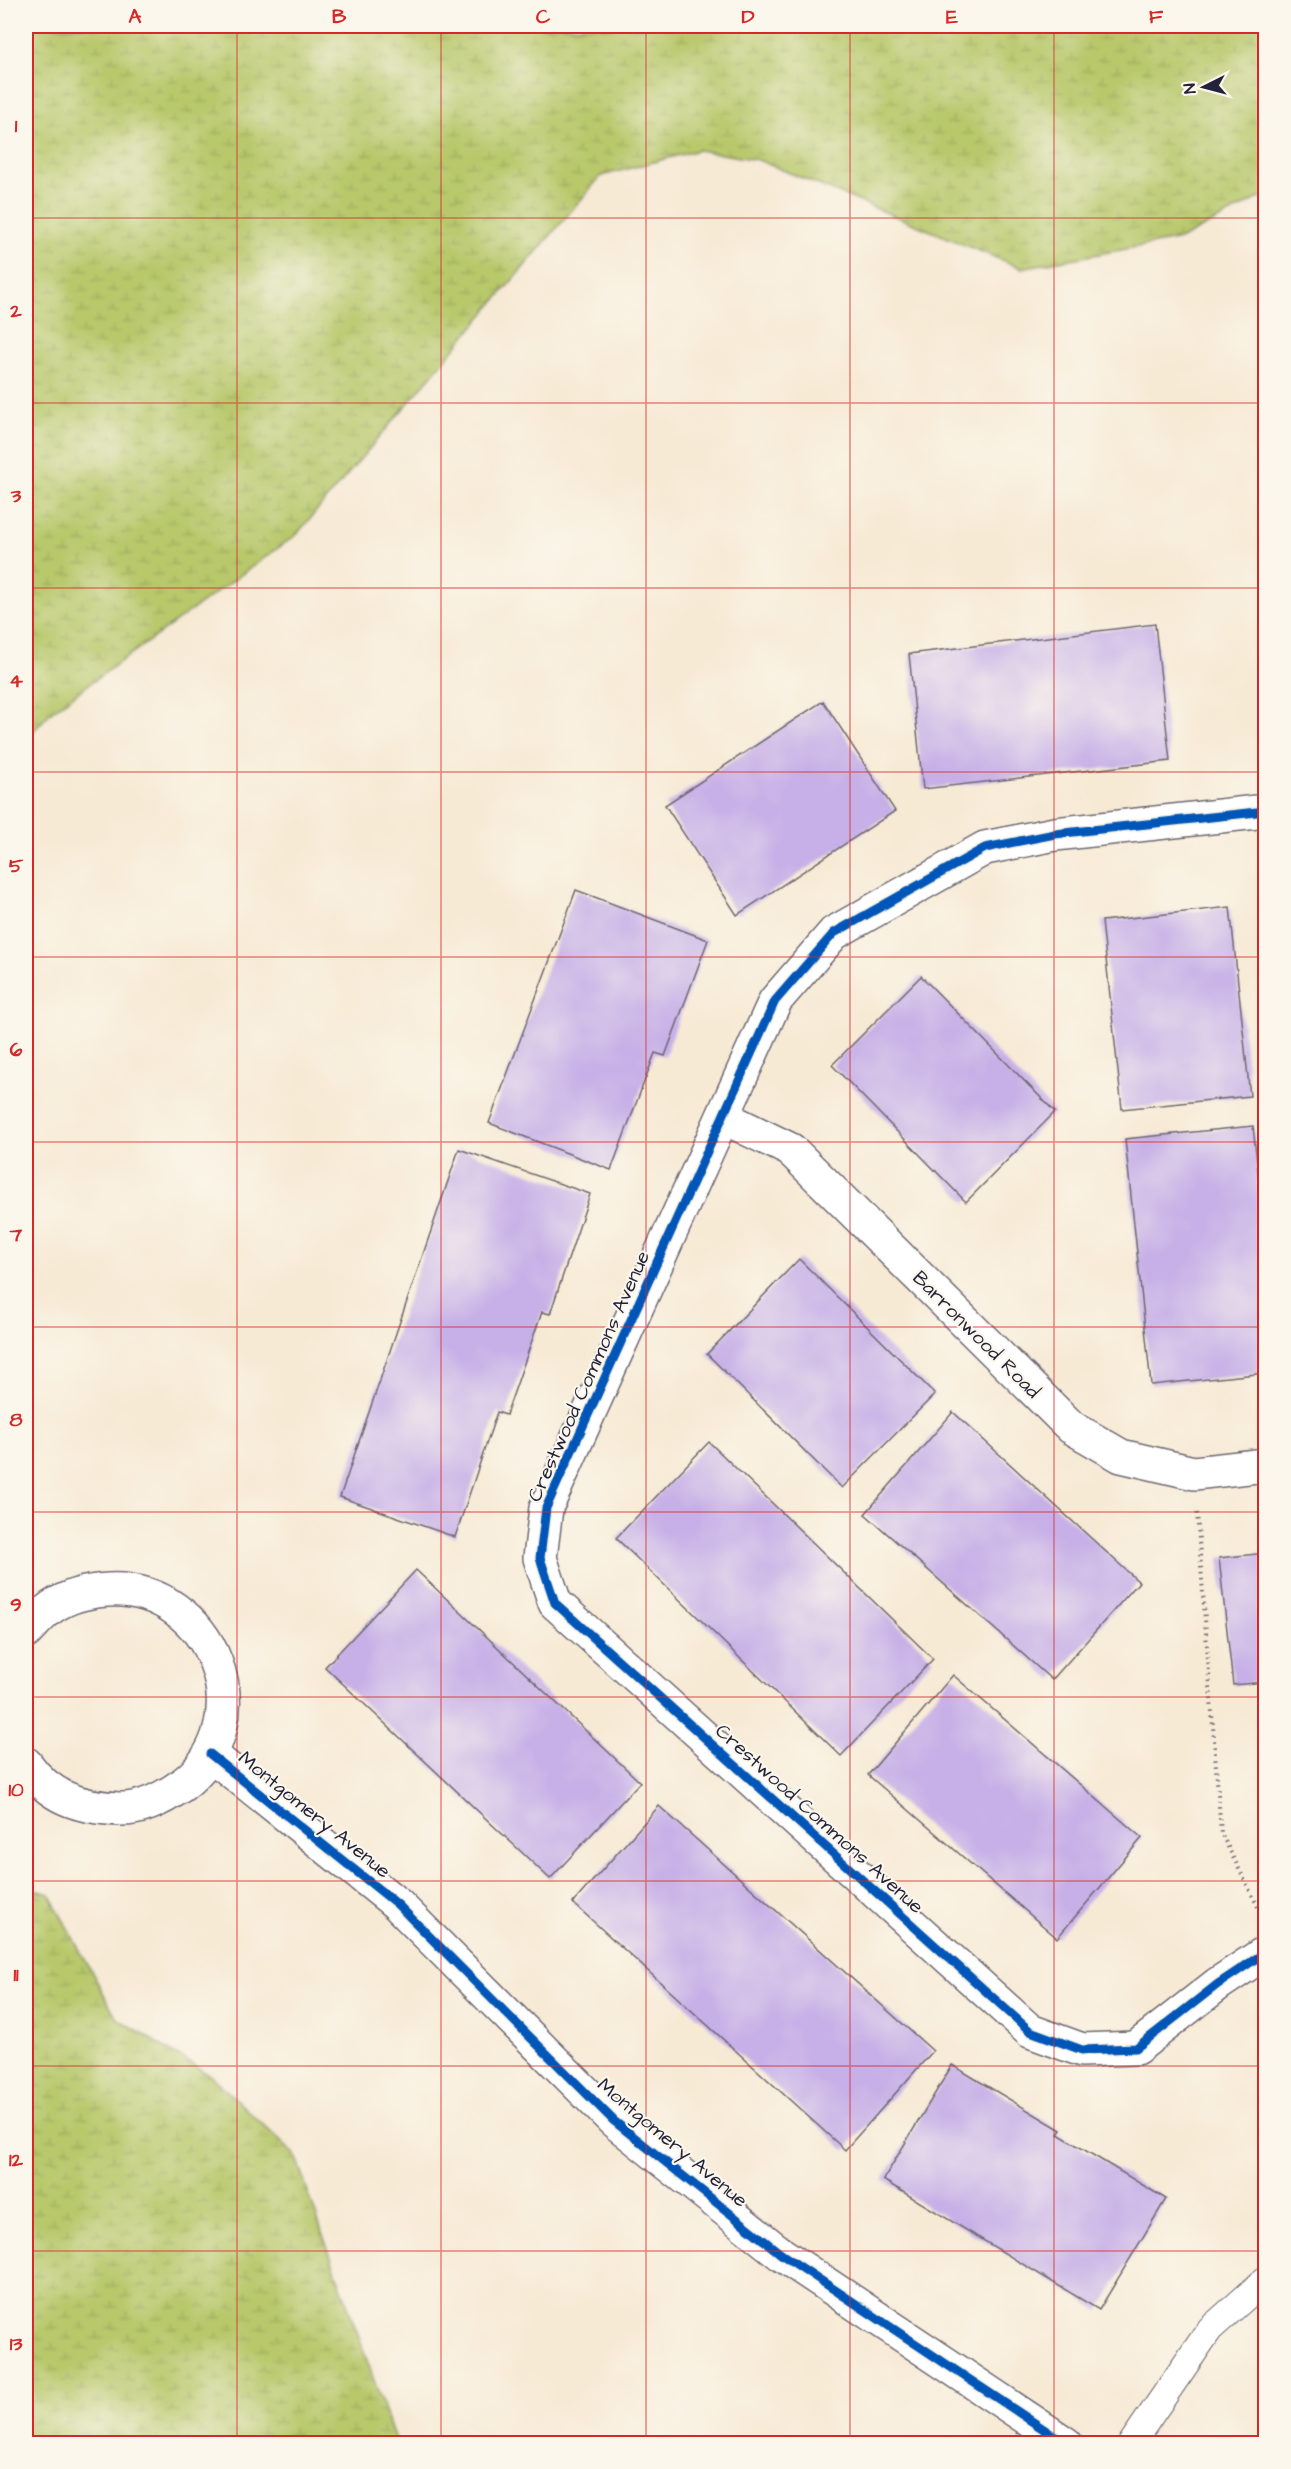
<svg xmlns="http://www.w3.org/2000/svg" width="1291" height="2469" viewBox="0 0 1291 2469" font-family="'Architects Daughter',sans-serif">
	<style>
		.wetland { fill: url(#wetland-marsh); stroke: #6d7553; stroke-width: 1.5 }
		.building { fill: #c7b0e7 }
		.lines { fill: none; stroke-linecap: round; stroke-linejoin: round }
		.service-casing { stroke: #6d6871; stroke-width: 28 }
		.minor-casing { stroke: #6d6871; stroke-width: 36 }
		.tertiary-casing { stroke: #6d6871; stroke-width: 36 }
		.path { stroke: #6d6871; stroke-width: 4; stroke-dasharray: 1.5 4.5; stroke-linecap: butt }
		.service { stroke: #fff; stroke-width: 26 }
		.minor { stroke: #fff; stroke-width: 33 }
		.tertiary { stroke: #fff; stroke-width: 33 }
		.cycleway-casing { stroke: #fbf7ec; stroke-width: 13 }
		.cycleway { stroke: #0057b8; stroke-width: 9 }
		.grid { fill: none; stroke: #d62828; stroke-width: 1.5; stroke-opacity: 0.55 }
		.labels { text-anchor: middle; stroke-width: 4.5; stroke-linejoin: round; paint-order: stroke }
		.street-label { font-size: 20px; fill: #22223b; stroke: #fbf7ec }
		.neatline { fill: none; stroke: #d62828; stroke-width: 2 }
		.grid-label { font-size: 20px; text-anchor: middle; font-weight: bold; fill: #d62828 }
	</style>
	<defs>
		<pattern id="wetland-marsh" width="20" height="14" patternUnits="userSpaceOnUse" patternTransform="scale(1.5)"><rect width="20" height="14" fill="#b8c86b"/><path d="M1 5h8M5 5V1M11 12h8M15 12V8" fill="none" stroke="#9eac5e"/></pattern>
	</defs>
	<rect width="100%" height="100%" fill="#fbf7ec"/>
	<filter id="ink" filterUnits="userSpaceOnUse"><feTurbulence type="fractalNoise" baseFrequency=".0167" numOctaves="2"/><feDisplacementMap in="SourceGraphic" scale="12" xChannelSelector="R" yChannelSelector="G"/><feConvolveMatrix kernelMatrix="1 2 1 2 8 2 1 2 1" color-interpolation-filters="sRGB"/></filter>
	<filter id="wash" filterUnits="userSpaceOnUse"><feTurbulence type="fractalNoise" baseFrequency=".008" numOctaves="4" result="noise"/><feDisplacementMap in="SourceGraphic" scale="24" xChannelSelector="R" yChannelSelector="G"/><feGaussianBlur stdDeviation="1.35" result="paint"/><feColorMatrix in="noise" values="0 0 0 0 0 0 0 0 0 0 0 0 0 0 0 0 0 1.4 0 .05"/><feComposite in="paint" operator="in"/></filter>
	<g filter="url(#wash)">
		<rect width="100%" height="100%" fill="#f7ead5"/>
		<path class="wetland" d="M26 26H1265V195L1181 239 1021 268 758 160 698 150 601 176 296 535 52 711 26 739Z
			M26 1887 49 1894 117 2018 211 2076 295 2155 396 2443H26Z"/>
		<g id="blocks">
			<path class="building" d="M1155 624 1170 761 923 789 909 654Z
				M823 701 895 811 737 915 665 805Z
				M576 890 708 940 665 1056 655 1053 611 1170 489 1123Z
				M1230 907 1250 1096 1122 1109 1102 921Z
				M921 976 1055 1112 966 1202 832 1065Z
				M1253 1126 1266 1247V1373L1151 1385 1125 1139Z
				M459 1149 590 1194 550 1314 542 1312 506 1415 497 1412 455 1537 340 1497Z
				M799 1259 935 1394 842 1488 707 1354Z
				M953 1412 1139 1582 1052 1680 865 1514Z
				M709 1442 933 1659 841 1756 616 1538Z
				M1266 1553V1682L1233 1685 1219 1558Z
				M416 1570 640 1782 550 1879 325 1667Z
				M953 1675 1142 1838 1057 1938 868 1775Z
				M659 1806 933 2051 845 2150 573 1903Z
				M952 2065 1061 2130 1058 2134 1166 2199 1099 2310 883 2180Z"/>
		</g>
	</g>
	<g filter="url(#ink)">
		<use href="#blocks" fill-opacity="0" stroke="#6d6871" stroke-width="1.5"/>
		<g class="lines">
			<defs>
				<path id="service" d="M1131 2444 1210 2329 1266 2279"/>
				<path id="minor" d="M1266 811 1055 834 985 848 834 933 775 1001 546 1508 540 1558 555 1603 1030 2031 1082 2050 1136 2048 1218 1984 1266 1952
					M723 1117 791 1150 1071 1427 1121 1456 1194 1473 1266 1465"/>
				<path id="tertiary" d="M26 1632C34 1624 42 1614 52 1607 68 1596 89 1591 108 1590 212 1584 266 1722 182 1785 164 1798 142 1810 119 1809 79 1807 50 1798 26 1764
					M210 1754 397 1904 614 2121 781 2254 1066 2444"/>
			</defs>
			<use href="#service" class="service-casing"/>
			<use href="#minor" class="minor-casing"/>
			<use href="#tertiary" class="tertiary-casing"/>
			<path class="path" d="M1197 1513 1221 1833 1262 1915"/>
			<use href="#service" class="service"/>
			<use href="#minor" class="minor"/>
			<use href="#tertiary" class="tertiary"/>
			<defs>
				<path id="cycleway" d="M1266 811 1055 834 985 848 834 933 775 1001 546 1508 540 1558 555 1603 1030 2031 1082 2050 1136 2048 1218 1984 1266 1952
					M210 1754 397 1904 614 2121 781 2254 1066 2444"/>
			</defs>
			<use href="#cycleway" class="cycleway-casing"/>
			<use href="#cycleway" class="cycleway"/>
		</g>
	</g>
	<path class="grid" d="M237 26V2444M441 26V2444M646 26V2444M850 26V2444M1054 26V2444M26 218H1266M26 403H1266M26 588H1266M26 772H1266M26 957H1266M26 1142H1266M26 1327H1266M26 1512H1266M26 1697H1266M26 1881H1266M26 2066H1266M26 2251H1266"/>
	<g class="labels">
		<g class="street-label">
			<text transform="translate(977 1334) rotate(45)" y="7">Barronwood Road</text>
			<text transform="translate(588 1376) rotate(-66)" y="7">Crestwood Commons Avenue</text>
			<text transform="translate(315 1814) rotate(39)" y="7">Montgomery Avenue</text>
			<text transform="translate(820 1818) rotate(42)" y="7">Crestwood Commons Avenue</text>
			<text transform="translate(673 2142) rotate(40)" y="7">Montgomery Avenue</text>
		</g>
	</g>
	<rect width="1291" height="2469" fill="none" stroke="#fbf7ec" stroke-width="66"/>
	<g transform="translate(1204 87) rotate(264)" stroke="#fbf7ec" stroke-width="4.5" paint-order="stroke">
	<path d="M0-4.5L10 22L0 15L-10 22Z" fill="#22223b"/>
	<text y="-9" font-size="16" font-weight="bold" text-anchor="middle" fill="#22223b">N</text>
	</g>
	<rect x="33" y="33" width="1225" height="2403" class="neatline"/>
	<g class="grid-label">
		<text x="135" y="23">A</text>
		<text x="339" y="23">B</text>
		<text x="543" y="23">C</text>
		<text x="748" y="23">D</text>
		<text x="952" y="23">E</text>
		<text x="1156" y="23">F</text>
		<text x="16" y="132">1</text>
		<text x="16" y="317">2</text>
		<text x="16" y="502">3</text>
		<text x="16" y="687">4</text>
		<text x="16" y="872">5</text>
		<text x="16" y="1056">6</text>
		<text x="16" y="1241">7</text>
		<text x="16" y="1426">8</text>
		<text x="16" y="1611">9</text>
		<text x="16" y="1796">10</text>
		<text x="16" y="1981">11</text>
		<text x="16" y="2166">12</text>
		<text x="16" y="2350">13</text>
	</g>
</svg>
